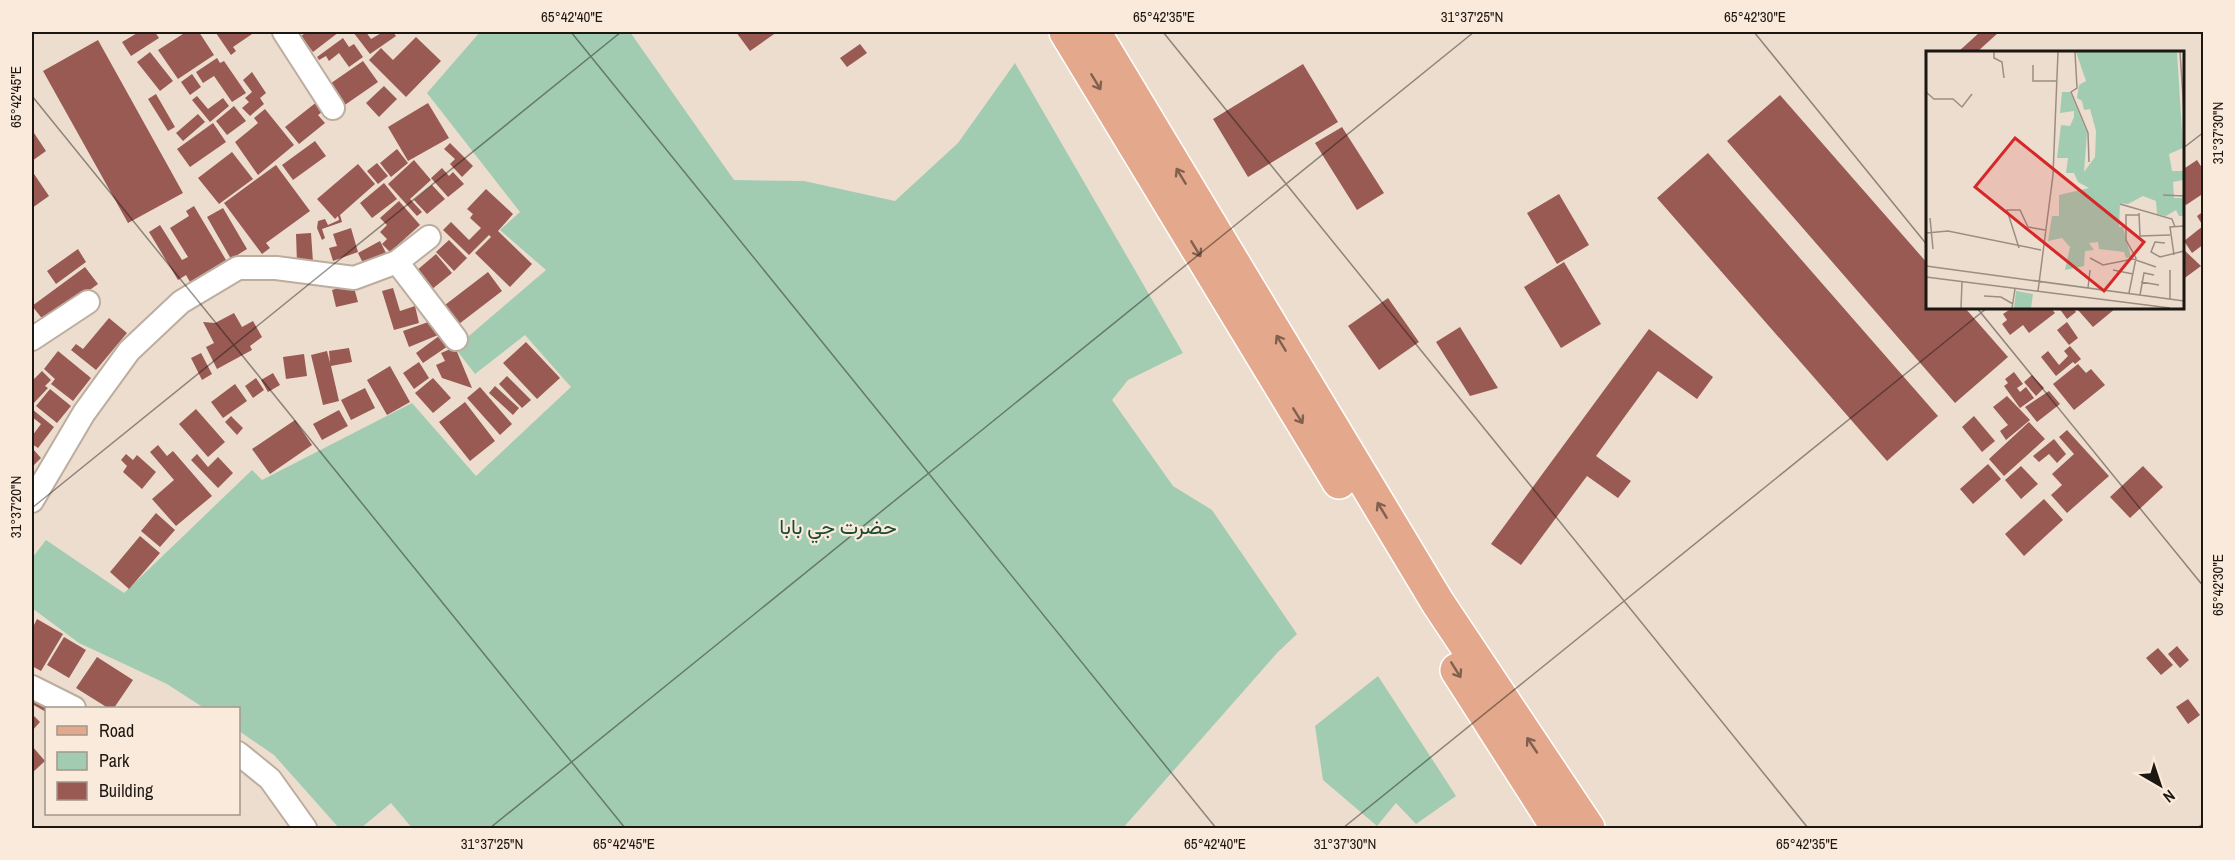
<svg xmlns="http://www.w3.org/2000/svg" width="2235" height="860" viewBox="0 0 2235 860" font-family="'Archivo Narrow',Vazirmatn,sans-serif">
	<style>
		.green { fill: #a1ccb2 }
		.building { fill: #985a53 }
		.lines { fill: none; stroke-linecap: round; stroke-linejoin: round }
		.minor-casing { stroke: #bcad9f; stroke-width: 26 }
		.primary-casing { stroke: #fff; stroke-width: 36 }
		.minor { stroke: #fff; stroke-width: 22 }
		.primary { stroke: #e4a88c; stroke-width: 33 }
		.oneway { stroke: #80604f }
		.ticks { fill: none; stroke: #1d1712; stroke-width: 1.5; stroke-opacity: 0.45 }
		.labels { text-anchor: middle; stroke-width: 4.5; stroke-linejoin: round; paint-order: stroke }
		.park-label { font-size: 21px; fill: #1a4a32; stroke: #faeadb }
		.inset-road { fill: none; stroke: #9a8e83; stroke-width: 1.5 }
		.view { fill: #d62828; fill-opacity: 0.15; stroke: #d62828; stroke-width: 3 }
		.inset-edge { fill: none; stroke: #1d1712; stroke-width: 3 }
		.neatline { fill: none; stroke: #1d1712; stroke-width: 2 }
		.ticks-label { font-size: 15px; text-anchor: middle; fill: #1d1712 }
	</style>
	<rect width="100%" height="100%" fill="#edddce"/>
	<path class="green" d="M480 32H630L734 180 804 181 895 201 958 143 1015 63 1183 353 1128 380 1112 400 1173 486 1212 510 1297 634 1277 653 1123 828H412L391 803 361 828H339L274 755 239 731 238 708H204L167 684 79 643 32 608V558L46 540 124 593 252 470 262 480 412 403 476 476 571 387 525 335 475 374 455 348 546 270 500 230 520 212 427 93Z
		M1378 676 1456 796 1416 824 1396 803 1377 826 1323 780 1315 726Z"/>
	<path class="building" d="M139 32H155L159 38 131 56 122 42Z
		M186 32H199L214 55 178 79 158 50Z
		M219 32H255L233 47 236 51 231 55 216 33Z
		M307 32H339L313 52 301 36Z
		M353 32H366L371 39 383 32H393L396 36 370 54Z
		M736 32H777L750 51Z
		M1980 32H1999L1977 52H1958Z
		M416 37 441 61 406 97 369 60 381 48 393 60Z
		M343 38 349 47 354 44 363 57 349 67 339 53 329 61 326 56 319 60 317 57Z
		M98 40 183 193 128 223 43 71Z
		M860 44 867 53 847 67 840 58Z
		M150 52 173 81 160 91 137 62Z
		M217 58 220 63 224 61 246 93 232 102 214 76 203 83 196 72Z
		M363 61 378 82 339 109 324 88Z
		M1303 64 1338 122 1248 177 1213 119Z
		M252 72 266 93 260 98 264 104 250 116 242 108 249 102 245 98 252 92 243 80Z
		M192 74 201 87 190 95 181 82Z
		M384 86 397 99 379 117 366 103Z
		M156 94 175 127 168 131 148 99Z
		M1780 95 1928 264V308H1965L2008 357 1955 403 1727 141Z
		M197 96 208 109 223 98 229 106 210 122 192 100Z
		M318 101 325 110 318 115 325 123 299 144 285 127Z
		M428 103 449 138 408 161 388 127Z
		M234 106 246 121 227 135 216 121Z
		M265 109 294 145 258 175 235 142 258 123 254 118Z
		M198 114 205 122 183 141 176 133Z
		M213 123 226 142 190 167 177 149Z
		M1342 127 1384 193 1357 210 1315 143Z
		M32 130 46 151 32 161Z
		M315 141 326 156 293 180 282 165Z
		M450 143 473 166 462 177 450 164 455 159 444 149Z
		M397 149 408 163 391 177 380 163Z
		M232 152 253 179 219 204 198 178Z
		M1708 153 1938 416 1887 461 1657 198Z
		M414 160 431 180 410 199 422 212 417 216 388 184Z
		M2197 160 2204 171V193L2186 205 2182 201V170Z
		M377 163 388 176 378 184 367 171Z
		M358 164 375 184 340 215 342 222 322 229 325 238 322 240 317 228 318 221 325 219 328 225 339 220 338 216 335 219 317 199Z
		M276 165 310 211 266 243 270 248 262 254 224 203Z
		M442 168 449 176 453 172 464 184 448 197 431 178Z
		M32 171 49 196 32 208Z
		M384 183 397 199 372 218 360 203Z
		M432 185 445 199 427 214 414 200Z
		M486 189 513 214 498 231 532 264 510 287 475 253 491 237 489 235 469 255 443 230 451 222 469 240 481 228 470 218 473 214 467 209Z
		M1559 194 1589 245 1557 264 1527 213Z
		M399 201 420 225 390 252 382 244 387 239 380 232 387 225 380 218Z
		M194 206 226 260 190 282 186 275 178 280 149 232 160 225 182 260 188 257 170 228 189 216 186 211Z
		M223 208 247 249 231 259 207 217Z
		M2204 211V244L2192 253 2184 241 2203 226 2197 216Z
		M351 228 358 252 333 261 329 248 337 246 333 234Z
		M311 233 313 262 297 263 296 234Z
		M449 240 467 258 454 271 436 252Z
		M380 241 386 253 364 265 358 253Z
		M2182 248 2201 266 2182 280Z
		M78 249 86 262 56 284 47 271Z
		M436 254 452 273 431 290 416 271Z
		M1564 262 1601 324 1561 348 1524 287Z
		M85 267 98 284 45 322 32 306Z
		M488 272 502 291 455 327 441 308Z
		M353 284 358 302 336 307 332 290Z
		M393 288 400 311 415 306 419 323 394 330 382 291Z
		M1388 298 1419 342 1379 370 1348 326Z
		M2012 308H2051L2055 313 2029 333 2023 325 2010 335 2002 324 2007 320 2003 314Z
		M2059 308H2073L2076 312 2067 319Z
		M2082 308H2116L2093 327 2078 310Z
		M234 313 242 327 253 321 262 337 250 346 252 350 217 369 206 347 214 343 203 322 215 323Z
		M109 318 127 333 96 370 71 350 76 344 83 349Z
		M431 321 443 333 409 347 403 331Z
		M2067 322 2078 338 2069 345 2057 330Z
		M1460 327 1498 388 1470 396 1436 342Z
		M1649 329 1713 377 1697 399 1658 371 1596 456 1631 481 1618 498 1587 476 1521 565 1491 544Z
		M443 333 451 344 423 363 416 353Z
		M526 342 560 378 537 399 503 363Z
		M2070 346 2081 359 2075 364 2073 362 2056 376 2041 357 2048 351 2059 365 2068 356 2064 351Z
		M455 347 472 388 442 378 436 365 445 361 441 353Z
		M349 348 352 362 331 366 339 401 323 405 311 355 327 351 330 363 329 351Z
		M58 351 91 378 73 401 51 384 55 379 44 369Z
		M201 353 212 374 202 380 191 358Z
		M304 354 307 376 286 379 283 357Z
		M419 362 429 378 414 389 403 373Z
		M2078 364 2086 373 2091 369 2105 385 2074 410 2053 384Z
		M390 366 410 402 387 415 367 380Z
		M42 371 51 380 45 386 48 388 32 405V381Z
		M2014 372 2023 384 2017 388 2020 392 2026 387 2034 398 2020 408 2004 386 2008 383 2005 379Z
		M273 373 280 385 268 392 261 380Z
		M2032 375 2044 388 2036 396 2024 382Z
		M507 376 531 400 522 408 499 384Z
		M256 378 264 390 253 398 245 386Z
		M433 378 451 398 433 413 415 393Z
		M235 384 247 401 223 418 211 402Z
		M495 386 519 408 513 415 489 393Z
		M480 387 512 424 500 435 467 398Z
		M365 388 375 408 351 420 341 400Z
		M50 389 71 406 57 423 36 406Z
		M2049 391 2060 404 2037 422 2025 407Z
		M2007 396 2030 420 2006 440 2000 431 2008 425 1993 407Z
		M465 402 495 441 470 461 439 422Z
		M32 409 54 427 38 448 32 444V436L41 424 32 417Z
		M196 409 225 442 208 457 179 424Z
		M339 410 348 426 322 440 313 424Z
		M231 416 243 428 237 435 225 422Z
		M1974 416 1995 441 1982 452 1962 427Z
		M295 420 312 445 270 474 252 449Z
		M2029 422 2045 439 2004 476 1989 459Z
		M2067 430 2109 476 2067 513 2051 495 2062 485 2052 474 2074 454 2059 437Z
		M2054 439 2066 454 2057 463 2049 454 2039 462 2033 456Z
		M158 445 167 456 173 451 212 496 176 526 152 499 174 480 150 452Z
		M33 449 41 458 32 467V451Z
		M126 454 133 460 137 455 156 472 142 489 123 472 127 466 121 460Z
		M197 454 208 467 218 457 233 473 218 488 191 460Z
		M1988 464 2001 479 1973 504 1960 489Z
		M2021 466 2038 484 2021 499 2005 480Z
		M2143 466 2163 487 2130 518 2110 497Z
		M2044 499 2063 520 2024 556 2005 534Z
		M156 513 175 530 160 547 141 531Z
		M140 536 160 553 129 589 110 572Z
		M37 619 63 634 41 671 32 666V629Z
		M64 637 86 650 69 678 47 665Z
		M2177 646 2189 660 2180 668 2168 654Z
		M2158 648 2173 665 2161 675 2146 658Z
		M97 657 133 680 114 708H108L76 688Z
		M32 694 51 708H46V712L32 704Z
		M2188 699 2200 715 2188 724 2176 707Z
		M32 714 40 722 32 731Z
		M32 746 45 761 32 773Z"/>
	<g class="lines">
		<defs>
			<path id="minor" d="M284 32 333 108
				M397 262 456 339
				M32 339 88 302
				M32 501 84 413 129 351 181 302 238 268H276L354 278 397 262 429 237
				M32 687 74 708
				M238 753 270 779 305 828"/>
			<path id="primary" d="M1066 32 1339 482
				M1094 32 1438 603 1588 828
				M1457 670 1558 828"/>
		</defs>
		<use href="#minor" class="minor-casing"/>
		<use href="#primary" class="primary-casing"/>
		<use href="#minor" class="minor"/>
		<use href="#primary" class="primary"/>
	</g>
	<defs><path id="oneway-shaft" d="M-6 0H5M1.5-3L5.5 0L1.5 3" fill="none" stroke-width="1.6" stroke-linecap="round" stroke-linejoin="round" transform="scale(1.5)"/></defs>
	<g class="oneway">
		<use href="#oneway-shaft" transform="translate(1096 82) rotate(59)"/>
		<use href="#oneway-shaft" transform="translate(1181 176) rotate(-121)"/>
		<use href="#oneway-shaft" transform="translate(1196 249) rotate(59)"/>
		<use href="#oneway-shaft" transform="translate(1281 343) rotate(-121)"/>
		<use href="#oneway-shaft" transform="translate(1298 416) rotate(58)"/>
		<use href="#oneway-shaft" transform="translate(1382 510) rotate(-121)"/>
		<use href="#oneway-shaft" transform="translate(1456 670) rotate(58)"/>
		<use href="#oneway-shaft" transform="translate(1532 745) rotate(-124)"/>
	</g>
	<path class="ticks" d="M571 32 1216 828M1163 32 1808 828M1754 32 1928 246M32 96 625 828M2182 149 2204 132M1977 308 2204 587M32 508 621 32M32 826 34 828M490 828 1474 32M1343 828 1987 308M2197 828 2204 823"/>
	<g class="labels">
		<g class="park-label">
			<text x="838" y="534">حضرت جي بابا</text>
		</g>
	</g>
	<g transform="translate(1926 51)">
		<rect width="258" height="258" fill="#edddce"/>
		<path d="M150 1H251L257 97 243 103 246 120H258V129L247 131 248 147H258V165H253L250 159 240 165 231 163 230 150 217 145 202 153 194 152 193 176H197L205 206 200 207 198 201 173 198 172 191 163 192 168 199 159 200 158 215 139 219 144 196 136 187 122 190 126 165H133V144L163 137 152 131 148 122H140L142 107H131L135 74 144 75 148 66V60L134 62 136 41H144L161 82 158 121 169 106 170 80 164 58 158 59 156 50 151 47 153 34 160 30ZM90 240 107 243 105 257H88Z" fill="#a1ccb2"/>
		<path class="inset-road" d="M68 1V7L76 11 78 27M149 1 151 37 145 41 162 82 163 111M254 1 258 61M107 14V30H130M0 41 8 48H27L36 56 46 43M237 144 258 145M194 153 246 168 249 176M213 162 214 185 244 184M4 167 7 198M0 182 22 180 115 199M239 192 229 191 225 201 234 206 258 200M93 197 81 159H94L102 176 119 179M248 204 244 176 258 175M164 207 177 214 207 208 230 216M0 215 258 250M187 219 207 223M0 226 244 257M215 231 233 234M162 237 164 219M112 240 127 124 132 1M203 242 210 207 200 189V164H213M214 244 218 222 228 224M58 245 75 246 87 253M244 248V219M35 257 36 231M86 257 89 238"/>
		<path class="view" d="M89 87 218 191 178 240 49 136Z"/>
		<rect width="258" height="258" class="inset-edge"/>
	</g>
	<rect width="2235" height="860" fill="none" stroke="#faeadb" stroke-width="66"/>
	<rect x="45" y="707" width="195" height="108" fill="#faeadb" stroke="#a2968b" stroke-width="1.5"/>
	<rect x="57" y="726" width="30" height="9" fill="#e4a88c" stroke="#a2968b" stroke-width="1.5"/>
	<text x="99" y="737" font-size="18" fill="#1d1712">Road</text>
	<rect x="57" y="752" width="30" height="18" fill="#a1ccb2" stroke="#a2968b" stroke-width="1.5"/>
	<text x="99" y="767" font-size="18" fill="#1d1712">Park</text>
	<rect x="57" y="782" width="30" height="18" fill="#985a53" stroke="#a2968b" stroke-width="1.5"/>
	<text x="99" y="797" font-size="18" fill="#1d1712">Building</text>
	<g transform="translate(2160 785) rotate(141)" stroke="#faeadb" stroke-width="4.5" paint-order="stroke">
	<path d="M0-4.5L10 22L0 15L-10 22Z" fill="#1d1712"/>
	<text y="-9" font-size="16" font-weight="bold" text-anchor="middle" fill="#1d1712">N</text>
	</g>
	<rect x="33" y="33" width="2169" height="794" class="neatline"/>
	<g class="ticks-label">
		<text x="572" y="22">65°42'40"E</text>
		<text x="1164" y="22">65°42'35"E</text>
		<text x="1472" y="22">31°37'25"N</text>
		<text x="1755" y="22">65°42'30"E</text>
		<text transform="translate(16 97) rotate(-90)" y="5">65°42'45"E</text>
		<text transform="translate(2218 133) rotate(-90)" y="5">31°37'30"N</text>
		<text transform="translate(16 507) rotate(-90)" y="5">31°37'20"N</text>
		<text transform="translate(2218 585) rotate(-90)" y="5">65°42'30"E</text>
		<text x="492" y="849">31°37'25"N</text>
		<text x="624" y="849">65°42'45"E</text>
		<text x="1215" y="849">65°42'40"E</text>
		<text x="1345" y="849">31°37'30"N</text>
		<text x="1807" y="849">65°42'35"E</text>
	</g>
</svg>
